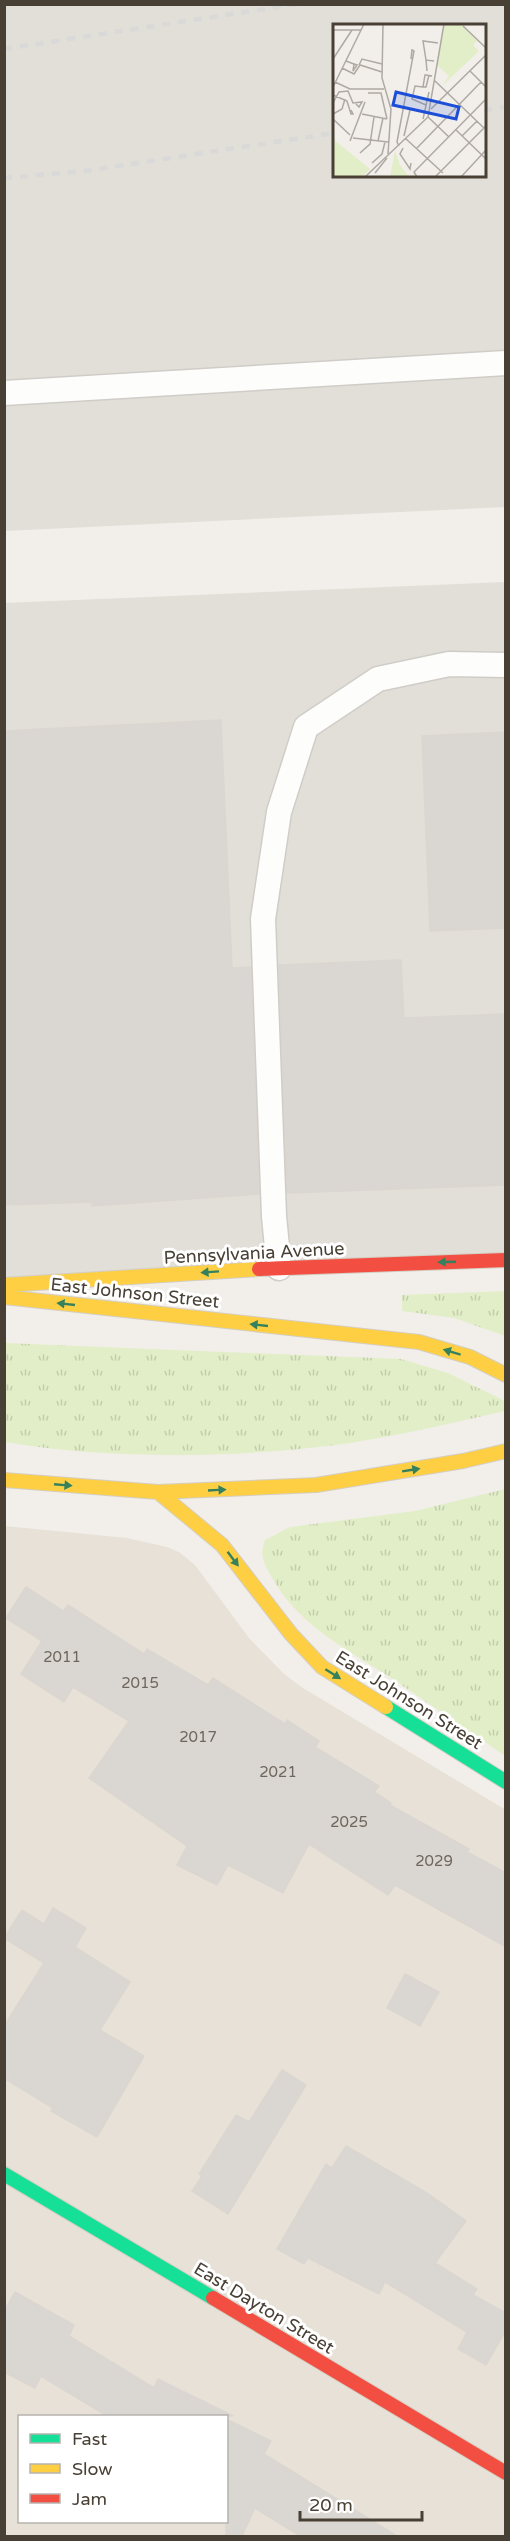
<svg xmlns="http://www.w3.org/2000/svg" width="510" height="2541" viewBox="0 0 510 2541" font-family="'Varela Round',sans-serif">
	<style>
		.residential { fill: #e7e1d7; fill-rule: evenodd }
		.industrial { fill: #e2ded8; fill-rule: evenodd }
		.grass { fill: url(#grass-tufts) }
		.building { fill: #dad6d1; stroke: #dbd6d0; stroke-width: 1.5 }
		.lines { fill: none; stroke-linecap: round; stroke-linejoin: round }
		.lane-casing { stroke: #d0cdc8; stroke-width: 27 }
		.fast-casing { stroke: #d4cec2; stroke-width: 16 }
		.slow-casing { stroke: #d4cec2; stroke-width: 16 }
		.jam-casing { stroke: #d4cec2; stroke-width: 16 }
		.lane { stroke: #fdfdfc; stroke-width: 24 }
		.fast { stroke: #16e098; stroke-width: 14 }
		.slow { stroke: #ffcf43; stroke-width: 14 }
		.jam { stroke: #f24e42; stroke-width: 14 }
		.rail { stroke: #d9d9d8; stroke-width: 4.5; stroke-dasharray: 8 8; stroke-linecap: butt }
		.oneway { fill: #35805d }
		.labels { text-anchor: middle; stroke-width: 6; stroke-linejoin: round; paint-order: stroke }
		.number-label { font-size: 15px; fill: #6f675e }
		.street-label { font-size: 18px; fill: #494035; stroke: #fff }
		.inset-road { fill: none; stroke: #aea9a2; stroke-width: 1.5 }
		.view { fill: #1d4ed8; fill-opacity: 0.15; stroke: #1d4ed8; stroke-width: 3 }
		.inset-edge { fill: none; stroke: #494035; stroke-width: 3 }
	</style>
	<defs>
		<pattern id="grass-tufts" width="24" height="20" patternUnits="userSpaceOnUse" patternTransform="scale(1.5)"><rect width="24" height="20" fill="#e2eec8"/><path d="M3 7l-1-3M5 7V3M7 7l1-3M15 17l-1-3M17 17v-4M19 17l1-3" fill="none" stroke="#c3cdac"/></pattern>
	</defs>
	<rect width="100%" height="100%" fill="#f2efea"/>
	<path class="residential" d="M5 1526 127 1538 167 1547 179 1552 195 1565 249 1638 284 1674 303 1688 506 1810 505 2536H5ZM20 2416H226V2522H20Z"/>
	<path class="industrial" d="M4 5H505V507L5 531ZM334 26H484V176H334Z
		M505 582V1260L5 1285 4 603Z"/>
	<path class="grass" d="M505 1291V1336L454 1318 402 1311V1295Z
		M5 1343 401 1359 448 1373 505 1401V1411C439 1426 368 1443 300 1449 202 1458 101 1458 5 1442Z
		M505 1489V1756C470 1732 435 1708 400 1684 353 1652 301 1629 272 1578 264 1563 259 1556 265 1540L290 1527 415 1511Z"/>
	<path class="building" d="M221 720 232 968 251 967 259 1194 92 1206V1202L4 1205V731Z
		M506 732V928L430 931 422 736Z
		M401 960 404 1018 506 1014V1185L287 1193 279 965Z
		M26 1587 63 1611 68 1605 144 1654 147 1649 208 1685 213 1678 285 1724 287 1720 319 1741 315 1747 379 1786 374 1792 391 1803 390 1805 469 1849 467 1852 506 1873V1947L395 1885 388 1895 309 1844 283 1893 228 1865 217 1885 177 1865 187 1846 89 1778 129 1721 73 1687 64 1702 21 1674 42 1641 6 1618Z
		M53 1908 86 1928 75 1947 130 1982 100 2030 144 2056 97 2137 51 2111 53 2108 4 2078V2026L44 1963 4 1938 22 1910 44 1924Z
		M405 1974 439 1992 420 2026 387 2008Z
		M282 2070 306 2085 228 2214 192 2191 202 2176 199 2174 236 2115 249 2122Z
		M346 2146 427 2193 466 2221 435 2263 477 2289 473 2295 506 2313V2330L486 2365 458 2349 467 2332 385 2282 379 2294 308 2258 304 2264 277 2249 326 2164 332 2168Z
		M15 2292 74 2325 69 2336 154 2388 158 2379 233 2416H107L41 2376 35 2388 4 2372V2311Z
		M226 2419 271 2441 264 2454 397 2536H300L255 2508 242 2536H226Z"/>
	<g class="lines">
		<defs>
			<path id="lane" d="M4 393 506 363
				M279 1268 274 1216 263 919 279 812 306 727 378 679 449 664 506 665"/>
			<path id="fast" d="M386 1707 506 1782
				M4 2174 213 2298"/>
			<path id="slow" d="M4 1285 259 1269
				M4 1297 419 1342 470 1357 506 1375
				M4 1480 158 1492 316 1485 463 1461 506 1451
				M158 1492 222 1545 291 1634 322 1667 386 1707"/>
			<path id="jam" d="M259 1269 506 1260
				M213 2298 506 2473"/>
		</defs>
		<use href="#lane" class="lane-casing"/>
		<use href="#fast" class="fast-casing"/>
		<use href="#slow" class="slow-casing"/>
		<use href="#jam" class="jam-casing"/>
		<use href="#lane" class="lane"/>
		<use href="#fast" class="fast"/>
		<use href="#slow" class="slow"/>
		<use href="#jam" class="jam"/>
		<path class="rail" d="M4 49 297 4
			M484 110 506 107
			M4 178 85 171 334 133"/>
	</g>
	<defs><path id="oneway-solid" d="M-6-.8H1V-3.2L6.5 0L1 3.2V.8H-6Z" transform="scale(1.5)"/></defs>
	<g class="oneway">
		<use href="#oneway-solid" transform="translate(447 1262) rotate(178)"/>
		<use href="#oneway-solid" transform="translate(210 1272) rotate(176)"/>
		<use href="#oneway-solid" transform="translate(66 1304) rotate(-174)"/>
		<use href="#oneway-solid" transform="translate(259 1325) rotate(-174)"/>
		<use href="#oneway-solid" transform="translate(452 1352) rotate(-163)"/>
		<use href="#oneway-solid" transform="translate(411 1470) rotate(-9)"/>
		<use href="#oneway-solid" transform="translate(63 1485) rotate(5)"/>
		<use href="#oneway-solid" transform="translate(217 1490) rotate(-3)"/>
		<use href="#oneway-solid" transform="translate(233 1559) rotate(53)"/>
		<use href="#oneway-solid" transform="translate(333 1674) rotate(32)"/>
	</g>
	<g class="labels">
		<g class="number-label">
			<text x="62" y="1662">2011</text>
			<text x="140" y="1688">2015</text>
			<text x="198" y="1742">2017</text>
			<text x="278" y="1777">2021</text>
			<text x="349" y="1827">2025</text>
			<text x="434" y="1866">2029</text>
		</g>
		<g class="street-label">
			<text transform="translate(254 1253) rotate(-3)" y="6">Pennsylvania Avenue</text>
			<text transform="translate(135 1293) rotate(6)" y="6">East Johnson Street</text>
			<text transform="translate(409 1700) rotate(32)" y="6">East Johnson Street</text>
			<text transform="translate(264 2308) rotate(31)" y="6">East Dayton Street</text>
		</g>
	</g>
	<g transform="translate(333 24)">
		<rect width="153" height="153" fill="#f2efea"/>
		<path d="M112 0H128L144 17 140 21 146 27 109 62 116 52 104 41ZM0 115 37 145 29 153H0ZM62 127 67 141 76 153H57Z" fill="#e2eec8"/>
		<path d="M118 18a9 9 0 1 1 18 0a9 9 0 1 1-18 0Z" fill="#e2eec8"/>
		<path class="inset-road" d="M50 0 49 54 58 85 55 130M130 2 153 24M0 6H28M0 35 19 6M93 36 90 17 105 19M13 37 21 40 20 47 24 41 21 40M26 41 29 35 49 40M9 44 21 50 27 41 49 48M94 47 93 36 101 37M137 47 153 63M96 51 93 63H90L92 51H93L99 52M101 56 151 104M2 58 17 65H51M0 63 31 0M90 63 82 62 79 75 93 81M35 69H48L54 95M0 71 14 77 18 90H20L18 86M0 79 6 68 15 67 20 79 29 78 26 83 23 80M98 85 153 31M0 90 9 85 12 75M29 90 54 95M95 93 116 113M0 95 17 111M90 95 96 68M123 106 153 135M71 112 77 86M129 112 144 97M20 114 55 118M72 114 110 149M17 117 32 78M45 117 50 94M66 122 64 118 81 27 79 26 78 35M70 124 67 130 77 145 78 139M83 125 148 58M27 129 37 120 41 93M39 139 49 130 52 118M42 149 54 134M32 153 95 93 111 0M84 153 81 148 153 75M102 153 153 102M128 153 153 126"/>
		<path class="view" d="M63 68 126 83 123 95 60 81Z"/>
		<rect width="153" height="153" class="inset-edge"/>
	</g>
	<rect width="510" height="2541" fill="none" stroke="#494035" stroke-width="12"/>
	<rect x="18" y="2415" width="210" height="108" fill="#ffffff" stroke="#b6b3ae" stroke-width="1.5"/>
	<rect x="30" y="2434" width="30" height="9" fill="#16e098" stroke="#b6b3ae" stroke-width="1.5"/>
	<text x="72" y="2445" font-size="18" fill="#494035">Fast</text>
	<rect x="30" y="2464" width="30" height="9" fill="#ffcf43" stroke="#b6b3ae" stroke-width="1.5"/>
	<text x="72" y="2475" font-size="18" fill="#494035">Slow</text>
	<rect x="30" y="2494" width="30" height="9" fill="#f24e42" stroke="#b6b3ae" stroke-width="1.5"/>
	<text x="72" y="2505" font-size="18" fill="#494035">Jam</text>
	<path d="M300 2511v9h122v-9" fill="none" stroke="#494035" stroke-width="3"/>
	<text x="309" y="2511" font-size="18" fill="#494035" stroke="#ffffff" stroke-width="4.5" paint-order="stroke">20 m</text>
</svg>
